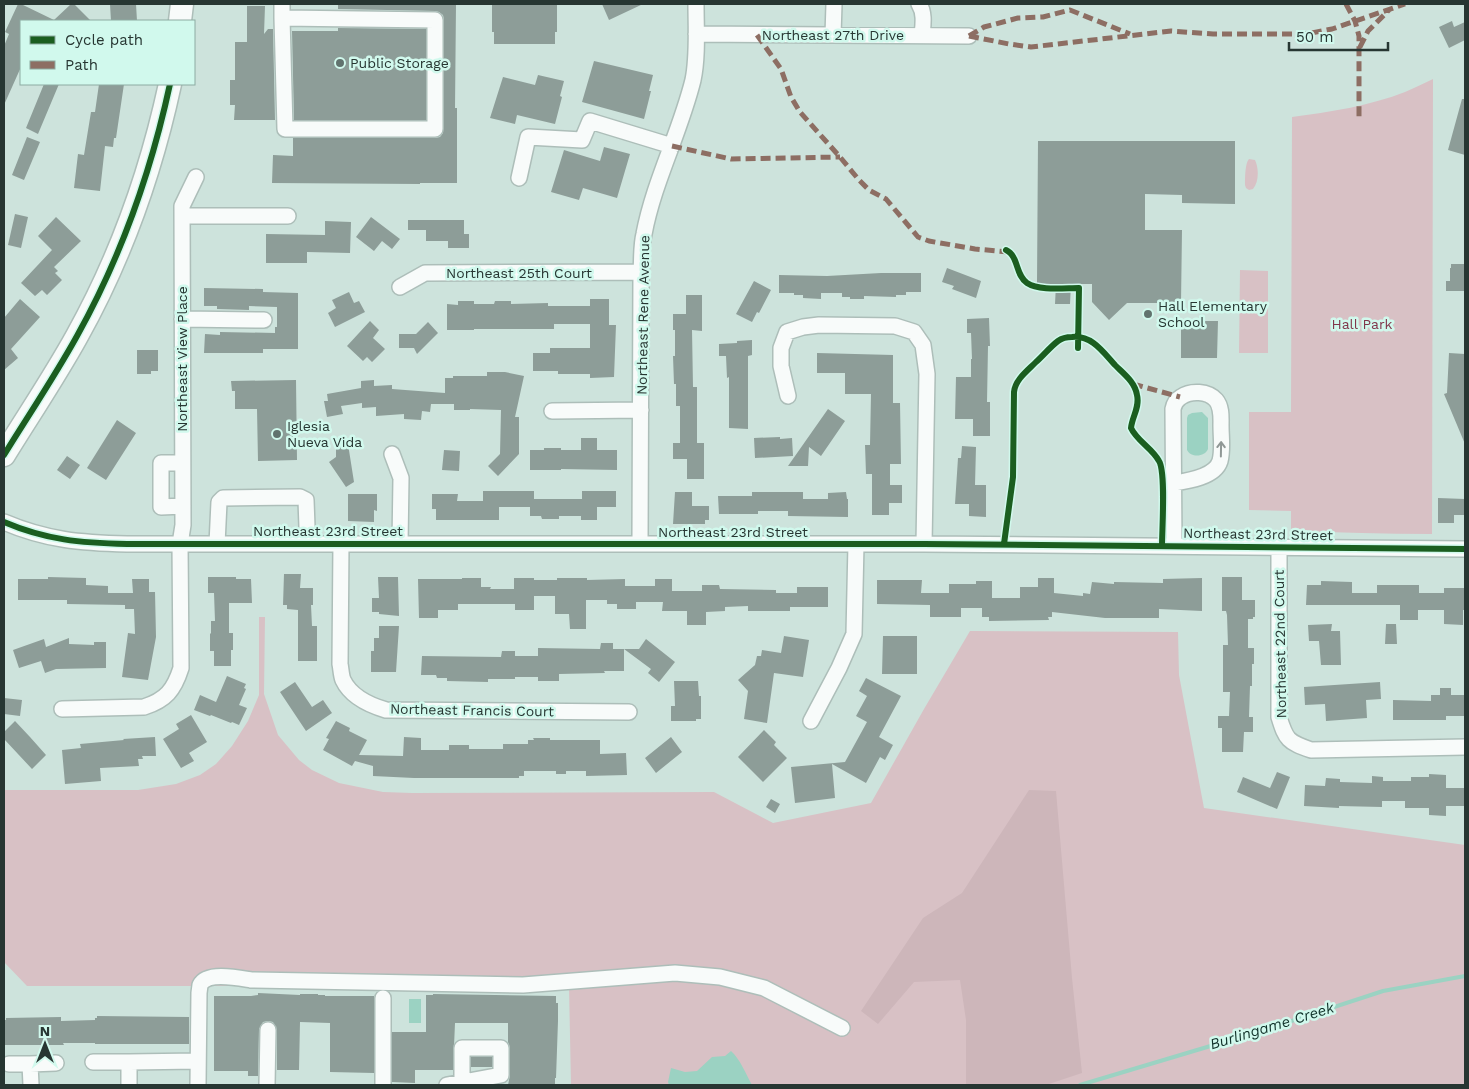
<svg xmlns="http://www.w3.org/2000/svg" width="1469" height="1089" viewBox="0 0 1469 1089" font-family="'Work Sans',sans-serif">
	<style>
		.green { fill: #d8c1c5 }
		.forest { fill: #cdb6ba }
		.water { fill: #9bd2c2 }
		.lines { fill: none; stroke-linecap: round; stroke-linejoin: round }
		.stream { stroke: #9bd2c2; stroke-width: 4 }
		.building { fill: #8d9d98 }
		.minor-casing { stroke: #adbeb9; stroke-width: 18 }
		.highway-casing { stroke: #adbeb9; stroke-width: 25 }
		.minor { stroke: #f8fbfa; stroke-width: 15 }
		.highway { stroke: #f8fbfa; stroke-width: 22 }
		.quiet { stroke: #8d6e63; stroke-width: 5; stroke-dasharray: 10 5; stroke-linecap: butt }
		.cycleway-casing { stroke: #d1f9ed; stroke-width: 9 }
		.cycleway { stroke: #1b5e20; stroke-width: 6 }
		.oneway { stroke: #909896 }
		.poi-dot { fill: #61736e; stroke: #d1f9ed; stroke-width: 2 }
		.labels { text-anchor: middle; stroke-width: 5; stroke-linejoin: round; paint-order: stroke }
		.street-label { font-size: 14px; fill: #273632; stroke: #d1f9ed }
		.poi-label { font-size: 14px; fill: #273632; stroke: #d1f9ed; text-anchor: start }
		.park-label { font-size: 14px; fill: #81364b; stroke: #d1f9ed }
		.water-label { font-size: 15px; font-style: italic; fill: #11322a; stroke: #d1f9ed }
	</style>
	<rect width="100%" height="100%" fill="#cde3dc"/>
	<path class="green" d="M1433 79 1432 534C1385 534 1338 532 1291 531V511L1249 510V412H1291L1292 117C1330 112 1369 106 1405 92 1415 88 1424 83 1433 79Z
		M1249 159 1255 160C1259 168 1259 182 1253 189L1249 190 1246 188 1245 185C1245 178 1245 163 1249 159Z
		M1240 270 1268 271V353H1239Z
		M259 617H265L264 694 278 735 299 760 312 770 339 783 383 792 412 793 714 792 773 823 871 803 924 709 970 631 1178 632 1179 675 1204 808 1465 845V1085H571L569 986H27L4 962V790H138L176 784 200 775 216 764 232 746 248 721 259 695Z"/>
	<path class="forest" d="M1029 790 1056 791 1072 978 1082 1073 1046 1085H966V1020L960 980 914 982 878 1024 861 1011 923 918 962 893Z"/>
	<path class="water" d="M1202 412 1208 418V449C1205 457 1191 458 1187 450V418L1188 415 1192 413Z
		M409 999H421V1023H409Z
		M731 1051C740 1059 746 1074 752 1085H669L668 1082 671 1068 685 1072 697 1071 712 1057 725 1056Z"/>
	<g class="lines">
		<path class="stream" d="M1080 1085 1264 1030 1383 991 1465 976"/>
	</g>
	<path class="building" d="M18 4H21L54 20 71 4H74L91 21H21V67L4 105V46L9 34 5 32Z
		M110 4H136L137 21H111Z
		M338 4H456L455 108H457V183H420V184L272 183 273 155 293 156V138H435L440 137 443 133 444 20 443 15 439 12 435 11 338 9Z
		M492 4H557V32H555V44H494V32H492Z
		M602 4H643L609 20Z
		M247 6H265L264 34 268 29H273L275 120H234L235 105H230V80H235V42H247Z
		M1452 21 1454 27 1465 22V40L1449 48 1439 27Z
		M338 28 426 29V120H294L292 31H338Z
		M594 61 653 75 649 91H651L644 119 582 102Z
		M538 75 564 81 560 96 562 97 555 124 517 115 515 124 490 118 503 77 535 85Z
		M44 84H59L38 134 26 128Z
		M99 84H124L116 138H114L113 147 105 146 100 191 74 188 78 154 84 155 91 112H95Z
		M1462 99H1465V155L1448 150Z
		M27 137 40 142 24 180 12 175Z
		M1038 141H1235V204L1182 203V195L1145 194V230H1182L1181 303H1127L1109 320 1092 302V284H1071L1070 304H1055L1056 284H1037Z
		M604 147 630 154 617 198 583 188 579 200 551 192 564 150 600 161Z
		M15 214 28 217 21 248 8 245Z
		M56 217 81 241 54 267 58 271 55 273 62 280 47 295 42 290 35 296 21 283 52 250 38 236Z
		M371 217 400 239 392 249 382 241 374 251 356 237Z
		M408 220H464V234H469V248H448V241H426V230H408Z
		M325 221 351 222 350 253 307 252V263H266V234L325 235Z
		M1451 264H1465V291H1446V281H1450V268H1451Z
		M947 268 981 281 976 298 952 289 954 286 942 282Z
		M881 273H921V292H906V295H896V297L864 296V299H850V297H842V293H821V299L803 298V295H794V293H779V275L827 276Z
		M754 281 771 290 759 313 757 312 752 322 736 314Z
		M204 288 263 289V292L298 293V349H263V353H204L205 334 220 335V332L275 333V327H277V307L249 306V310L217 309V306H204Z
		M349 292 354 303 359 301 365 312 335 327 328 313 336 308 332 300Z
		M686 295H702V331L692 330 693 387H697V443H704V479H687V459H673V443H680V406H676V384H674L673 356H675V330H673V314H686Z
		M20 299 40 317 11 349 18 358 4 370V318Z
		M590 299H609V325H616L614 377 590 378V374H558V371H533V353H550V348H590V324H554V329H474V330H447V304L458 305V301H474V304H494L495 301H511V304L548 303V306H590Z
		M989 318 990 346H988L987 402H990V436H973V419H955L956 377H971V359H972L971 333H967V319Z
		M370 321 379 330 373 338 385 349 372 362 367 357 363 361 347 346Z
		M1181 321H1218L1217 358H1181Z
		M428 322 438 333 417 354 414 348H399V334H416Z
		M752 340V355L748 356V429L729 428V377L727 378 726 356H719V344L737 343V341Z
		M137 350H158V371H151V374H137Z
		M817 353 893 355V403H900L901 464H890V485H902V503H889V515H872V474H866L865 445H870L871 394H845V373H817Z
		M1449 353 1465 354V444L1444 394 1447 393Z
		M487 372H505L524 376 515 417H519V454L498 476 488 466 500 454 501 410 470 409V410H454V404H431L430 412 422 411 421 420 404 419V414L376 416V407L362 408V403L341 406 343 414 327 417 324 401H328L327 394 361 388V381L374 380V386L392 385V389L445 393V378H453V376H487Z
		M296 380 297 460 258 461 257 409H235V391H232L231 381Z
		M828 409 845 421 821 456 809 447 808 466H788Z
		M117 420 136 433 106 480 87 468Z
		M780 437V439L792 438 793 456 755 458 754 438Z
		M581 438H597V450H617V470L561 469V470H530V450H544V448H561V450H581Z
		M336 444H348L354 482 346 487 329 462 336 457Z
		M962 446 976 447 975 485H986V517L969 516V504H955L958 458H961Z
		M444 450 460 451 459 471 442 470Z
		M67 456 80 465 70 479 57 470Z
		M483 491H534V499H582V491H616V507H597V520H581V516H559V519H542L541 516H530V507H499V520H436V509H432V494H458L457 501H483Z
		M675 492H692V506H709V520H705V524H673Z
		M752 492H803V499H828V493L846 492 847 499H848V517L788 516V511H758V514H719L718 496H752Z
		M348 494H377V511L374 510V522L348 521Z
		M1438 498 1465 499V515H1454V523H1438Z
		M284 574H301L300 588H313V605H311L312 626H317V661H298V610L287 609V605H283Z
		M48 577 86 578V585L108 586V593H133L132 579H149V592H155L156 637 148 680 122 677 128 633 135 634 134 609H125V605L67 604V600H18V579H48Z
		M208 577H236V579H251L252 603H229V633H233V650H231V666H214V651H210V634L211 633V621H215L214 593H208Z
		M378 577H398L399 616 379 614V612H372V598H379Z
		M1222 577H1242V600H1255V617H1253V619H1248V648H1254V664H1252V686H1250L1249 717H1253V732H1244L1243 752H1222V728H1218V716H1229L1230 692H1223V645H1228L1227 615 1226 611H1222Z
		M462 578H481V587H491L490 589H514V578H534V580H557V578H587V580L625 579V586H655V579H672V591H702V585H719L720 589 776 590V593H797V587H828V607H790V611H748V606L725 607V611L706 612V625H687V611H662L663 602H636V609H617V604H607V600H586V629H570L569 614H555V596H534V610H515V604H458V610H438V618H419L418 579H462Z
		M1038 578H1054V593L1083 596V593L1090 594 1092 582 1114 584V582L1163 583V579L1202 578V611L1159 609V618H1105L1052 612V617H1048L1049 620 989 621V617H982V608H961V617H930V605L877 604V580H922L921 593H949V584H976V581H992V598H1020V587H1038Z
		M1321 581 1352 582V593H1377V585H1419V593H1444V588H1465V610H1463V625L1444 624V610H1418V620H1400V605H1306L1307 585H1321Z
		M1332 624 1331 631H1340L1341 665H1321L1319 641H1309L1308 625Z
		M1386 624H1396L1397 644H1385Z
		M379 626H399L396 672H371V651H374V638H379Z
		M784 636 809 640 803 677 774 673 767 723 744 719 748 691 738 680 755 665 757 656H761L762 650 781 653Z
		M883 636H917V674H882Z
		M69 638V644L94 645V642H106V668L56 669 45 673 41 661 19 668 13 650 44 639 46 647Z
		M646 639 675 662 659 682 648 673 651 669 624 649H639Z
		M601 643H613V649H624V671H604L605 673 559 674V681H538V677H515V679H488V682L447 681V678H437L436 675H421L422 656 501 657 502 651H515V656H538V648L600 649Z
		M227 676 246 684 244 688 246 689 239 705 247 708 239 725 232 722 231 723 211 715 210 716 194 710 200 695 216 702Z
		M866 678 901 696 879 737 893 745 885 760 880 757 866 783 832 764 835 798 795 803 791 767 845 762 867 722 856 716 867 696 859 691Z
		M674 681H698L699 696H701V719H696V721H671V706H675Z
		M295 682 312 707 323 700 332 713 306 731 280 692Z
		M1380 682 1381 699 1366 700 1367 718 1326 721 1325 704 1305 705 1304 687Z
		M1440 688H1451V695H1465V716H1446V720H1393V700L1431 701V695H1440Z
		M4 698 22 700 20 716 4 714Z
		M191 715 207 742 189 753 194 761 181 768 163 739 179 729 176 724Z
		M15 721 30 737 46 755 32 769 4 739V732Z
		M336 721 350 728 349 731 367 740 359 755 403 756 404 737 421 738V750H449V745H469V749H503V744H528V740H534L533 738H550V740H600V754L626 753 627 775 586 776V771H566V774H556V771H524V776H519V778H414L373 776V766L355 761 352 766 323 750 329 739 326 738Z
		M764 730 776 742 774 745 787 758 763 782 738 757Z
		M155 737 156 756H142L143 759H138L139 766 100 768 101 781 65 784 62 750 81 748 80 744 124 740 123 739Z
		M671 737 682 752 656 773 645 758Z
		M1277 772 1290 777 1277 809 1237 792 1243 777 1270 788Z
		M1429 774 1446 775V788H1465V806H1446V816L1429 815V808H1405V801H1382V807L1339 806V808L1304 806 1305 785 1325 786 1326 778 1340 779V782L1372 783V776L1383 777V781H1411V777H1429Z
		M771 799 780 804 775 813 766 807Z
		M258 993 300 995V994H318V995H325V996H374V1073L330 1072V1023L300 1022 299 1070H277V1030L273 1022 268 1021 263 1022 259 1029 258 1076H248V1071H214V996H251L258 995Z
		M433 994 556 996V1003H558V1021L556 1078H555V1085H508L510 1075V1048L508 1042V1023H455L453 1070H415V1083L392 1082V1032H426V995H433Z
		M97 1016 189 1017V1044H95V1043H63L64 1045H4V1020H6V1018L61 1017V1021L95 1020V1018H97Z
		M471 1057H492V1067H471Z"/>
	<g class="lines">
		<defs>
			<path id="minor" d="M282 4V18L285 129H435V20L282 18
				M919 4C925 13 923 25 922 36
				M696 34 969 36
				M833 35 834 4
				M519 178 528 137 582 140 590 121 672 146
				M182 216H288
				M400 287 425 273 641 272
				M182 319 264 320
				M788 396 781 366V348L787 332 803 327 819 325 895 326 914 332 923 345 927 374 924 544
				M552 411 641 410
				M392 454 401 478 400 544
				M182 463H161V507L183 506
				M1174 483C1188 481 1215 477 1220 461 1223 450 1221 437 1221 426 1221 418 1222 407 1216 400 1208 391 1191 390 1181 397 1176 400 1174 404 1173 409L1174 546
				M4 522C46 540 81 543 127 544H924L1465 549
				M341 543 340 664C341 668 341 675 343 680 351 697 369 705 386 710L629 712
				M217 544 219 502 223 498 300 497 306 500 307 527
				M640 544 641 272C642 259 641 246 644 234 654 181 680 133 693 80 698 56 696 29 696 4
				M1279 548V717C1286 740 1288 742 1311 750L1465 747
				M62 709 144 707C166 700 174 690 181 668L180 544 183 525 182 206 196 177
				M811 721 839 668 854 634 856 544
				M93 1062H129V1085
				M129 1062 198 1061
				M9 1064H30L31 1085
				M30 1064 56 1063
				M198 1085 199 993C199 993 200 985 200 985 207 971 239 978 251 980L523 985 675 973 720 977 764 988 842 1028
				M267 1085 268 1030
				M383 1085V998
				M447 1085 501 1075V1048H462V1082"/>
			<path id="highway" d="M180 21 182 4
				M4 455C28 416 55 376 77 336 121 257 151 172 170 84"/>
		</defs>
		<use href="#minor" class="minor-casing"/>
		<use href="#highway" class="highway-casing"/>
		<use href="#minor" class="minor"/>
		<use href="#highway" class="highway"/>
		<path class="quiet" d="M1346 4 1355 21 1359 36V117
			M757 35 781 69 791 97 800 112 840 157 859 180 869 190 886 199 918 237 929 241 975 249 1009 252
			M969 36 1009 44 1031 47 1171 31 1213 34H1306L1332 29 1405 4
			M969 36 984 27 1018 18 1043 17 1070 10 1130 34
			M1360 47 1368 31 1389 10
			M672 146 731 159 840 157
			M1133 384 1180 397"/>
		<defs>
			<path id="cycleway" d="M1006 250C1019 256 1015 275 1027 283 1039 291 1064 288 1079 288L1078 348
				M4 455C28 416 55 376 77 336 121 257 151 172 170 84
				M4 522C46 540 81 543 127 544H924L1465 549
				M1004 544 1013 477 1014 392C1015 380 1027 371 1036 362 1043 356 1050 347 1058 341 1062 338 1068 337 1072 337 1092 335 1103 352 1115 365 1124 374 1135 382 1137 395 1140 407 1132 417 1131 428 1137 441 1152 448 1159 461 1166 472 1162 529 1162 546"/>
		</defs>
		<use href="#cycleway" class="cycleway-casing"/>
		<use href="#cycleway" class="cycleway"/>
	</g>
	<defs><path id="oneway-shaft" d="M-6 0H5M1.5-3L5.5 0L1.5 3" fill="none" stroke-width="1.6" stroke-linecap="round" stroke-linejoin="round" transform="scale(1.25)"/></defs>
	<use class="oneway" href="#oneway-shaft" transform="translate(1221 449) rotate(-89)"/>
	<g class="poi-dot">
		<circle cx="340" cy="63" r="5"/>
		<circle cx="1148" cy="314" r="5"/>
		<circle cx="277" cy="434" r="5"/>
	</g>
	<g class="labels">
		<g class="street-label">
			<text x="833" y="40">Northeast 27th Drive</text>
			<text x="519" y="278">Northeast 25th Court</text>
			<text transform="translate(643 315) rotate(-89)" y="5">Northeast Rene Avenue</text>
			<text transform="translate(182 359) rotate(-90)" y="5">Northeast View Place</text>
			<text x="328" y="536">Northeast 23rd Street</text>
			<text x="733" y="537">Northeast 23rd Street</text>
			<text transform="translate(1258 534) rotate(1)" y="5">Northeast 23rd Street</text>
			<text transform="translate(1280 644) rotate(-91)" y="5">Northeast 22nd Court</text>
			<text transform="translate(472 710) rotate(1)" y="5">Northeast Francis Court</text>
		</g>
		<g class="poi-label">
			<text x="350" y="68">Public Storage</text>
			<text x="1158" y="311">Hall Elementary<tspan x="1158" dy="16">School</tspan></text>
			<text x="287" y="431">Iglesia<tspan x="287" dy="16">Nueva Vida</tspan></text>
		</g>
		<g class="park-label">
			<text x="1362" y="329">Hall Park</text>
		</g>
		<g class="water-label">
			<text transform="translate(1272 1026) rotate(-17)" y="5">Burlingame Creek</text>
		</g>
	</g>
	<rect width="1469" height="1089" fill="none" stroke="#273632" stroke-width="10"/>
	<rect x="20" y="20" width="175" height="65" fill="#d1f9ed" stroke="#8daba2"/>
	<rect x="30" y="36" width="25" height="8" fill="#1b5e20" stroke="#8daba2"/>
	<text x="65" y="45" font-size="15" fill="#273632">Cycle path</text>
	<rect x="30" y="61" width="25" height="8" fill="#8d6e63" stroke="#8daba2"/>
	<text x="65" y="70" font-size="15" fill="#273632">Path</text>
	<g transform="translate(45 1044)" stroke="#d1f9ed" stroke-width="4" paint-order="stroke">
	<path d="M0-4L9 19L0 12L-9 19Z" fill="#273632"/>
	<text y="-8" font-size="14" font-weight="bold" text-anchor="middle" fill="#273632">N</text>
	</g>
	<path d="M1289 42v8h99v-8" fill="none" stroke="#273632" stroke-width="2.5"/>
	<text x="1296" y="42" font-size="15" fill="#273632" stroke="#d1f9ed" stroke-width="4" paint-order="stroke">50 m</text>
</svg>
